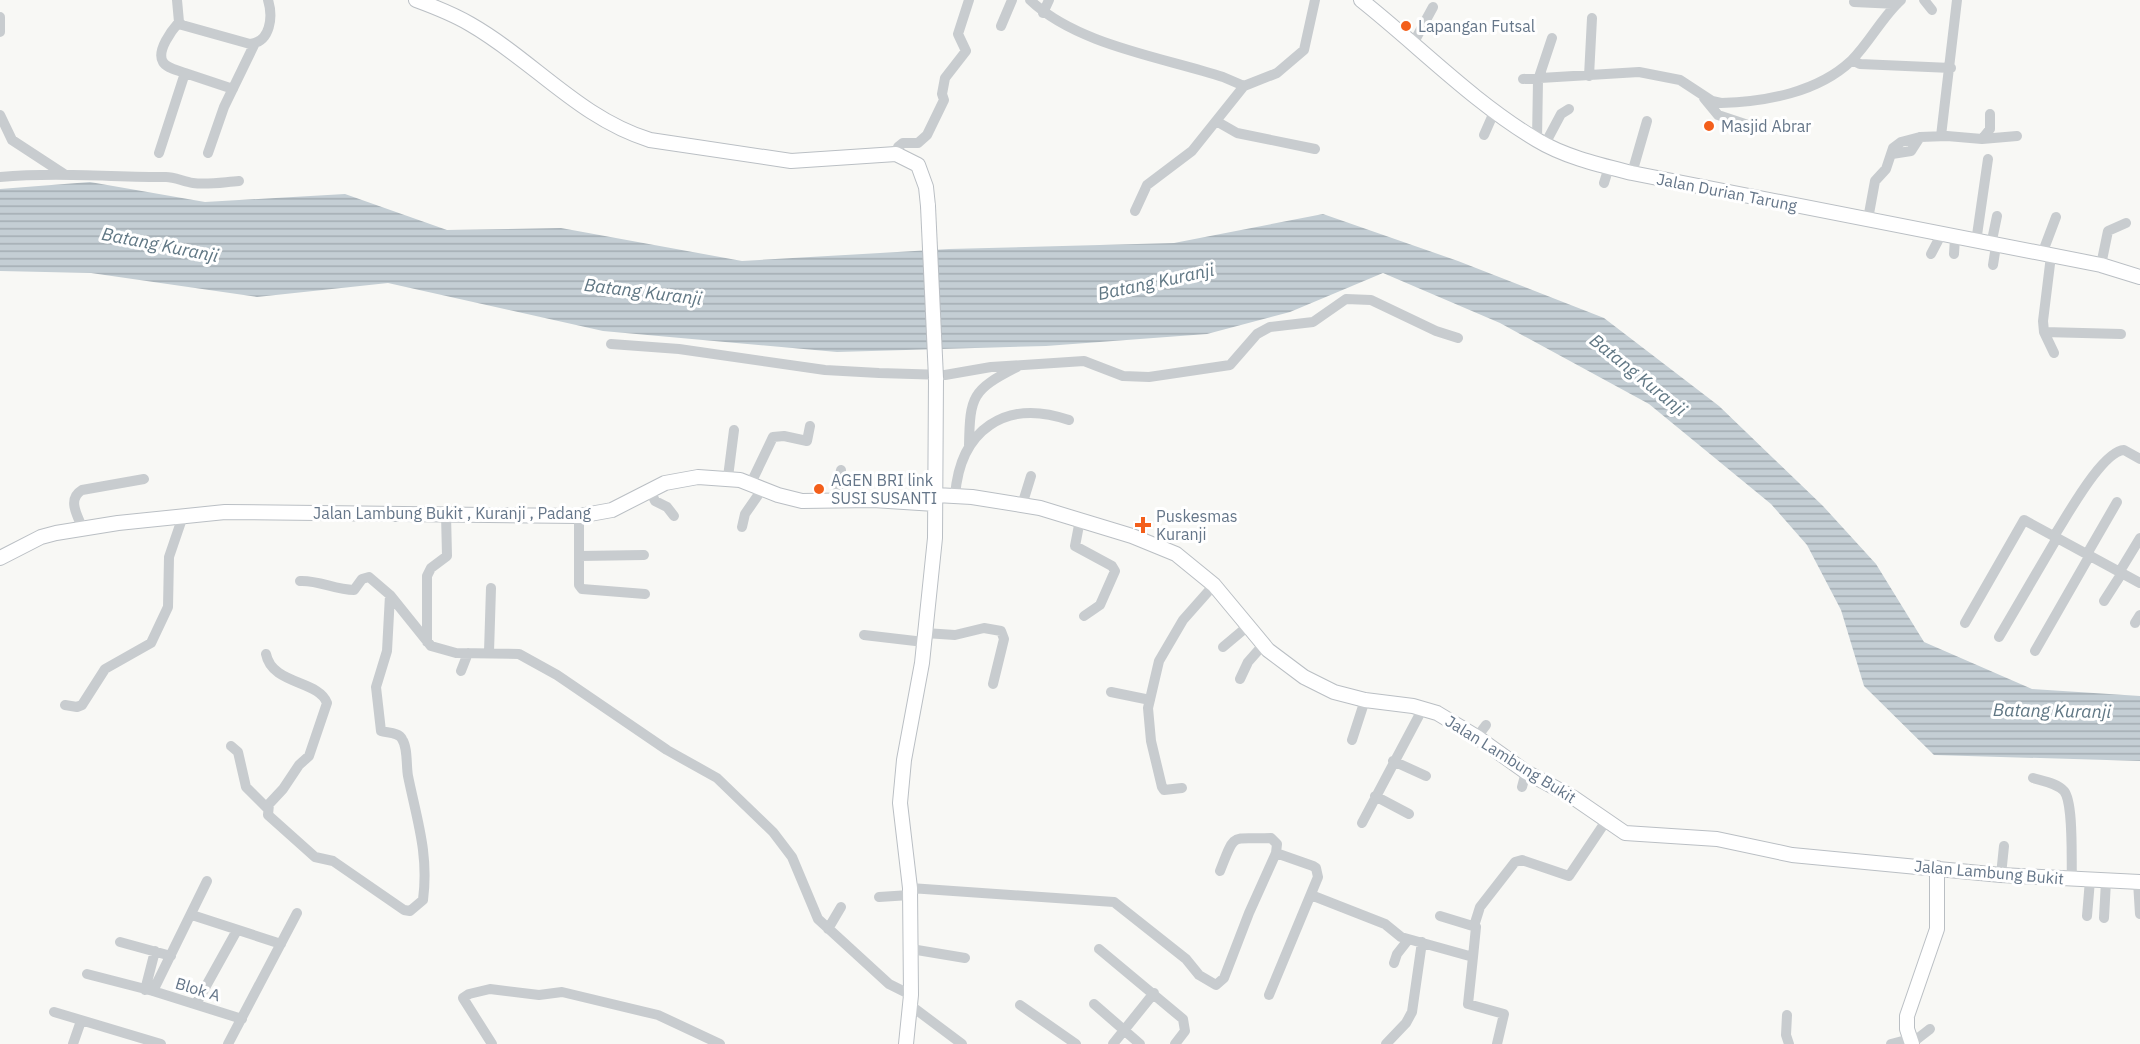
<svg xmlns="http://www.w3.org/2000/svg" width="2140" height="1044" viewBox="0 0 2140 1044" font-family="'IBM Plex Sans',sans-serif">
	<style>
		.water { fill: url(#water-rules) }
		.lines { fill: none; stroke-linecap: round; stroke-linejoin: round }
		.secondary-casing { stroke: #babfc4; stroke-width: 16 }
		.street { stroke: #c8cccf; stroke-width: 10 }
		.secondary { stroke: #fff; stroke-width: 14 }
		.secondary-bridge-casing { stroke: #babfc4; stroke-width: 16; stroke-linecap: butt }
		.secondary-bridge { stroke: #fff; stroke-width: 14 }
		.poi-dot { fill: #f35f1b; stroke: #fff; stroke-width: 2 }
		.labels { text-anchor: middle; stroke-width: 6; stroke-linejoin: round; paint-order: stroke }
		.poi-label { font-size: 16px; fill: #657689; stroke: #fff; text-anchor: start }
		.street-label { font-size: 16px; fill: #657689; stroke: #fff }
		.water-label { font-size: 18px; font-style: italic; fill: #607784; stroke: #fff }
	</style>
	<defs>
		<pattern id="water-rules" width="6" height="5" patternUnits="userSpaceOnUse" patternTransform="scale(1.5)"><rect width="6" height="5" fill="#c4ced4"/><path d="M0 2.5h6" fill="none" stroke="#a3acb2"/></pattern>
	</defs>
	<rect width="100%" height="100%" fill="#f8f8f5"/>
	<path class="water" d="M90 182 205 202 345 194 447 230 561 228 742 261 949 249 1174 243 1323 214 1458 261 1604 318 1719 406 1823 506 1876 564 1924 642 2032 689 2140 696V761L1934 755 1864 686 1841 610 1807 545 1771 504 1649 404 1500 323 1383 273 1290 312 1207 334 1046 346 837 352 603 331 388 283 257 297 91 273 0 271V189Z"/>
	<g class="lines">
		<defs>
			<path id="secondary" d="M416 0C435 7 453 14 470 24 533 60 579 118 650 140L791 161 896 154 918 165 926 187 928 206
				M1361 0C1419 46 1473 102 1537 140 1565 157 1600 165 1632 173L2101 265 2140 277
				M936 495 972 497 1040 508 1132 536 1176 554 1214 585 1268 650 1304 677 1334 692 1365 700 1413 706 1437 713 1477 737 1526 772 1574 798 1625 833 1717 839 1792 855 2001 875 2140 882
				M0 558 41 537 56 533 118 523 225 512 579 516 612 510 665 483 698 477 740 480 778 495 802 501 873 500 935 504
				M906 1044 911 995 910 888 900 803 904 760 922 663 935 538 936 378
				M1912 1044 1907 1029V1016L1937 929V868"/>
		</defs>
		<use href="#secondary" class="secondary-casing"/>
		<path class="street" d="M177 0 179 22 182 25 250 44C271 42 273 16 268 0
			M1030 0C1077 45 1162 57 1223 77L1244 86
			M1924 0 1932 10
			M1854 2 1897 4
			M1043 13 1049 0
			M0 17V32
			M1001 26 1012 0
			M1414 42 1433 7
			M1852 60 1860 64 1951 68
			M185 73 233 89
			M1589 76 1592 18
			M1523 79 1639 72 1680 80 1712 101 1721 103C1766 102 1818 92 1851 61 1870 42 1882 17 1901 0
			M1704 98 1718 115 1748 125
			M0 115 12 140 64 174
			M1216 121 1237 133 1315 149
			M1484 135 1495 110
			M1941 136 1957 0
			M1982 139 1990 129V114
			M1537 140 1538 80 1552 38
			M1545 144 1561 114 1569 109
			M159 153 185 73C178 70 166 68 163 62 156 51 172 30 179 22
			M208 153 224 107 255 43
			M896 154 898 147 903 143H918L927 135 944 100 942 94 945 78 966 51 958 34 969 0
			M1892 154 1911 151 1920 137
			M1632 173 1647 121
			M0 177C56 172 111 177 166 177 175 177 184 182 193 183 208 185 224 182 239 181
			M1604 183 1609 167
			M1135 211 1147 185 1192 151 1244 86 1277 73 1304 50 1315 0
			M1868 219 1875 181 1886 169 1893 148 1901 142 1920 137 1947 136 1982 139 2017 136
			M1976 242 1988 159
			M1991 245 1997 216
			M1931 254 1941 235
			M1954 254 1955 238
			M2042 254 2056 217
			M2051 256 2043 321 2044 332 2054 353
			M1993 265 1996 246
			M2101 265 2108 231 2126 223
			M2044 332 2121 334
			M611 344 679 349 825 370 879 373 945 375 991 367 1084 361 1123 376 1149 377 1230 365 1257 334 1270 327 1313 322 1346 299 1371 300 1436 331 1458 338
			M969 445C970 396 972 390 1017 367
			M728 477 734 430
			M751 483 773 437 784 436 807 441 810 426
			M650 490 655 501 667 507 674 516
			M955 496C960 430 1005 398 1069 420
			M836 501 841 470
			M1022 505 1031 476
			M579 516V585L582 589 645 594
			M1080 520 1075 546 1112 566 1115 571 1100 605 1084 616
			M742 527 745 514 763 488
			M83 529C77 515 67 499 82 490L144 479
			M2054 536C2066 518 2102 451 2124 450L2140 459
			M2087 554 2117 502
			M579 556 644 555
			M2120 571 2140 538
			M300 581C319 580 335 590 354 590L362 579 369 577 390 595 431 646 456 653 519 654 557 675 667 750 717 778 773 832 792 857 818 919 889 984 911 995
			M2104 601 2122 573
			M1965 623 2024 520 2140 583
			M2135 623 2140 615
			M925 633 955 635 984 628 1001 631 1004 639 993 684
			M864 635 924 642
			M1999 637 2057 538
			M427 642V576L431 568 447 556 446 514
			M1223 647 1248 626
			M2035 651 2090 555
			M489 652 491 588
			M266 654C272 685 319 680 327 703L309 756 299 765 283 789 269 804 268 815 315 857 333 861 404 910 410 911 423 900C429 854 417 820 408 776 406 765 408 748 402 739 399 732 387 733 381 731L376 687 387 651 390 595
			M461 671 468 653
			M1240 679 1248 662 1263 645
			M1111 692 1150 700
			M65 705 77 707 82 705 105 669 151 643 168 607 169 557 183 516
			M1477 737 1486 725
			M1352 740 1365 700
			M231 746 238 752 246 787 267 808
			M1393 761 1426 776
			M2033 778C2043 781 2057 783 2064 791 2074 803 2071 861 2072 879
			M1522 787 1526 772
			M1182 788 1164 790 1162 787 1151 741 1148 708 1159 661 1183 620 1214 585
			M1375 796 1409 814
			M1362 823 1423 708
			M2001 875 2004 846
			M2138 882 2140 914
			M910 888 1114 902 1186 959 1199 975 1216 985 1224 978 1249 913 1276 853 1277 844 1271 838C1230 840 1236 830 1220 871
			M1311 895 1385 924 1401 937 1473 957 1468 1004 1504 1014 1497 1044
			M879 897 910 895
			M192 915 281 944
			M1440 916 1476 927 1473 957
			M2087 916 2090 880
			M2104 918 2106 881
			M1474 926 1480 907 1515 862 1522 860 1569 876 1606 821
			M828 929 841 907
			M120 942 171 956
			M911 949 965 958
			M1099 949 1183 1019 1185 1031 1175 1044
			M1394 963 1397 954 1408 940
			M87 974 153 991 242 1019
			M145 990 155 951
			M153 991 207 881
			M1269 995 1318 877 1316 868 1313 866 1276 853
			M196 1004 236 932
			M1094 1004 1140 1044
			M910 1005 962 1044
			M1020 1005 1076 1044
			M54 1012 161 1044
			M1787 1015 1786 1035 1789 1044
			M1912 1043 1930 1029
			M73 1044 81 1021
			M228 1044 297 913
			M492 1044 463 998 469 994 490 989 539 995 562 992 658 1015 720 1044
			M1113 1044 1154 993
			M1386 1044 1406 1023 1412 1012 1422 942
			M1891 1044 1910 1039"/>
		<use href="#secondary" class="secondary"/>
		<defs>
			<path id="secondary-bridge" d="M928 206 936 378"/>
		</defs>
		<use href="#secondary-bridge" class="secondary-bridge-casing"/>
		<use href="#secondary-bridge" class="secondary-bridge"/>
	</g>
	<g class="poi-dot">
		<circle cx="1406" cy="26" r="6"/>
		<circle cx="1709" cy="126" r="6"/>
		<circle cx="819" cy="489" r="6"/>
		<path d="M1140 516h6v6h6v6h-6v6h-6v-6h-6v-6h6z"/>
	</g>
	<g class="labels">
		<g class="poi-label">
			<text x="1418" y="32">Lapangan Futsal</text>
			<text x="1721" y="132">Masjid Abrar</text>
			<text x="831" y="486">AGEN BRI link<tspan x="831" dy="18">SUSI SUSANTI</tspan></text>
			<text x="1156" y="522">Puskesmas<tspan x="1156" dy="18">Kuranji</tspan></text>
		</g>
		<g class="street-label">
			<text transform="translate(1727 192) rotate(11)" y="6">Jalan Durian Tarung</text>
			<text x="452" y="519">Jalan Lambung Bukit , Kuranji , Padang</text>
			<text transform="translate(1511 759) rotate(32)" y="6">Jalan Lambung Bukit</text>
			<text transform="translate(1989 872) rotate(5)" y="6">Jalan Lambung Bukit</text>
			<text transform="translate(198 989) rotate(17)" y="6">Blok A</text>
		</g>
		<g class="water-label">
			<text transform="translate(160 245) rotate(11)" y="6">Batang Kuranji</text>
			<text transform="translate(1156 282) rotate(-12)" y="6">Batang Kuranji</text>
			<text transform="translate(643 292) rotate(7)" y="6">Batang Kuranji</text>
			<text transform="translate(1638 375) rotate(39)" y="6">Batang Kuranji</text>
			<text transform="translate(2052 711) rotate(1)" y="6">Batang Kuranji</text>
		</g>
	</g>
</svg>
